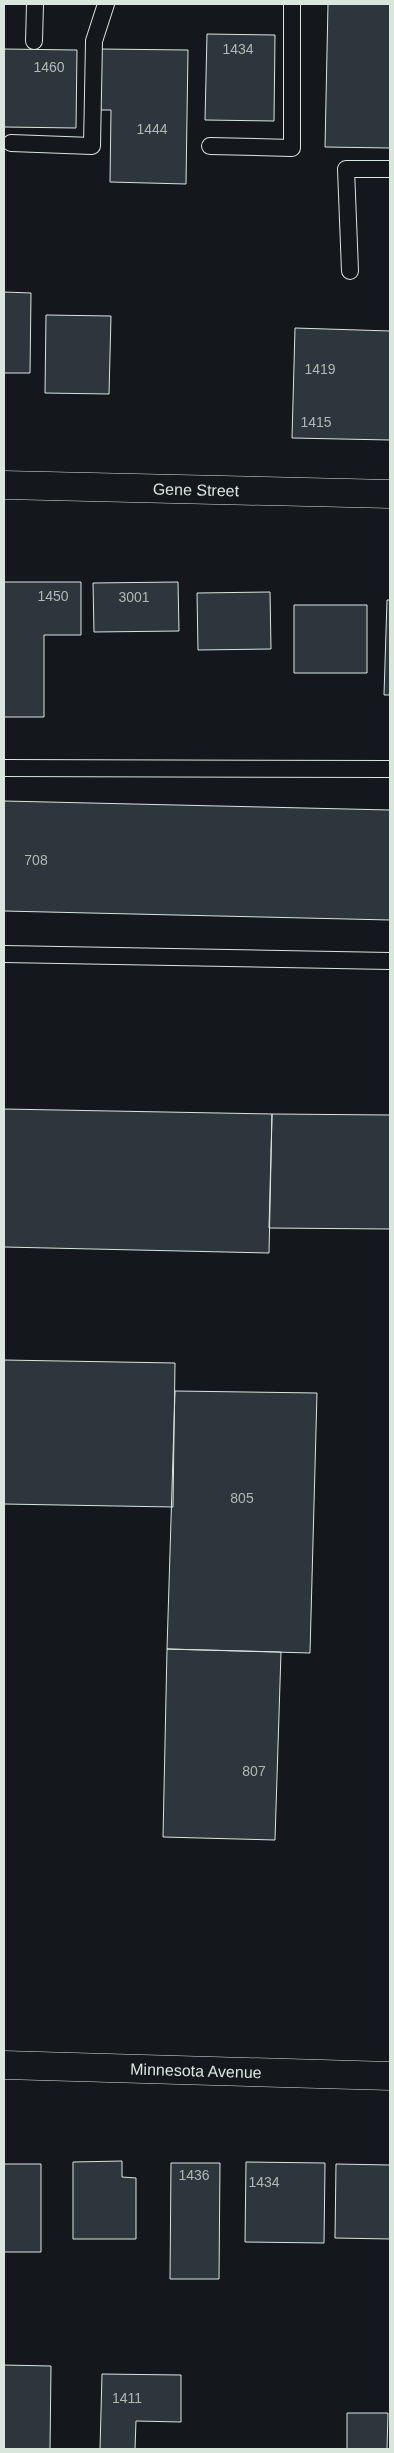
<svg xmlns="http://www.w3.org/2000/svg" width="394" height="2453" viewBox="0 0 394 2453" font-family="Arial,sans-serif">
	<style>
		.building { fill: #2c363c; stroke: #d8e6dc }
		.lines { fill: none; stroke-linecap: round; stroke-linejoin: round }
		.service-casing { stroke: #d8e6dc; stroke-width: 18 }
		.minor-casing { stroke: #d8e6dc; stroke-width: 29 }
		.tertiary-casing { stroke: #d8e6dc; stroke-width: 29 }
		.service { stroke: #14181c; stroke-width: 16 }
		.minor { stroke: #14181c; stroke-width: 28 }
		.tertiary { stroke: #14181c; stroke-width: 28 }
		.labels { text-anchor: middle; stroke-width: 4; stroke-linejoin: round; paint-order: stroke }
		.number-label { font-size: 14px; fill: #adbab4 }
		.street-label { font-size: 16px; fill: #d8e6dc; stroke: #14181c }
	</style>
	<rect width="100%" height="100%" fill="#14181c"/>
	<path class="building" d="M328 4H390V148L325 147Z
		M207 34 275 35 274 121 205 120Z
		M4 49 77 50 76 128 4 127Z
		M99 49 188 50 186 184 110 182 111 110H98Z
		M4 292 31 293 30 373H4Z
		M46 315 111 316 109 394 45 393Z
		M295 328 390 331V440L292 438Z
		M4 582H81V635H44V717H4Z
		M178 582 179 631 94 632 93 583Z
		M270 592 271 649 198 650 197 593Z
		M387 600H390V695H384Z
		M294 605H367V673H294Z
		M4 801 390 810V920L4 911Z
		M4 1109 272 1114 269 1253 4 1247Z
		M272 1114 390 1115V1229L269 1228Z
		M4 1360 175 1363 173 1507 4 1504Z
		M175 1391 317 1393 310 1653 167 1649Z
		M167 1649 281 1652 275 1840 163 1837Z
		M122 2161V2177L136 2178V2239H73V2162Z
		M246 2162 325 2163 324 2243 245 2242Z
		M171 2163H220L219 2279H170Z
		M4 2164H41V2252H4Z
		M336 2164 390 2165V2239L335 2238Z
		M4 2365 51 2366 50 2449H4Z
		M102 2374 181 2375V2422L136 2421 135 2449H100Z
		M347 2413H388L387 2449H347Z"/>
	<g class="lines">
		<defs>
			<path id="service" d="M34 41 35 4
				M11 143 92 146 94 41 106 4
				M210 146 292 148V4
				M350 271 346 169H390
				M4 768 390 769
				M4 954 390 961"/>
			<g id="minor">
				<path id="s1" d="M4 485 390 494"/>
			</g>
			<g id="tertiary">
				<path id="s2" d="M4 2065 390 2076"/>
			</g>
		</defs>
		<use href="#service" class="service-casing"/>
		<use href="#minor" class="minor-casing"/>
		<use href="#tertiary" class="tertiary-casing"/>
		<use href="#service" class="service"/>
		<use href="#minor" class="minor"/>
		<use href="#tertiary" class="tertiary"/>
	</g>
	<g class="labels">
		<g class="number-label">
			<text x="238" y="54">1434</text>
			<text x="49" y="72">1460</text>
			<text x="152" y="134">1444</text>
			<text x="320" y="374">1419</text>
			<text x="316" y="427">1415</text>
			<text x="53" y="601">1450</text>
			<text x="134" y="602">3001</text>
			<text x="36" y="865">708</text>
			<text x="242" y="1503">805</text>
			<text x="254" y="1776">807</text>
			<text x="194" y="2180">1436</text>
			<text x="264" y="2187">1434</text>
			<text x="127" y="2403">1411</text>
		</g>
		<g class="street-label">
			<text dy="6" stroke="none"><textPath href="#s1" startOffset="192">Gene Street</textPath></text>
			<text dy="6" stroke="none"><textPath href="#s2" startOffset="192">Minnesota Avenue</textPath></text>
		</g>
	</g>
	<rect width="394" height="2453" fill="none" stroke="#d8e6dc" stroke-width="10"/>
</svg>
